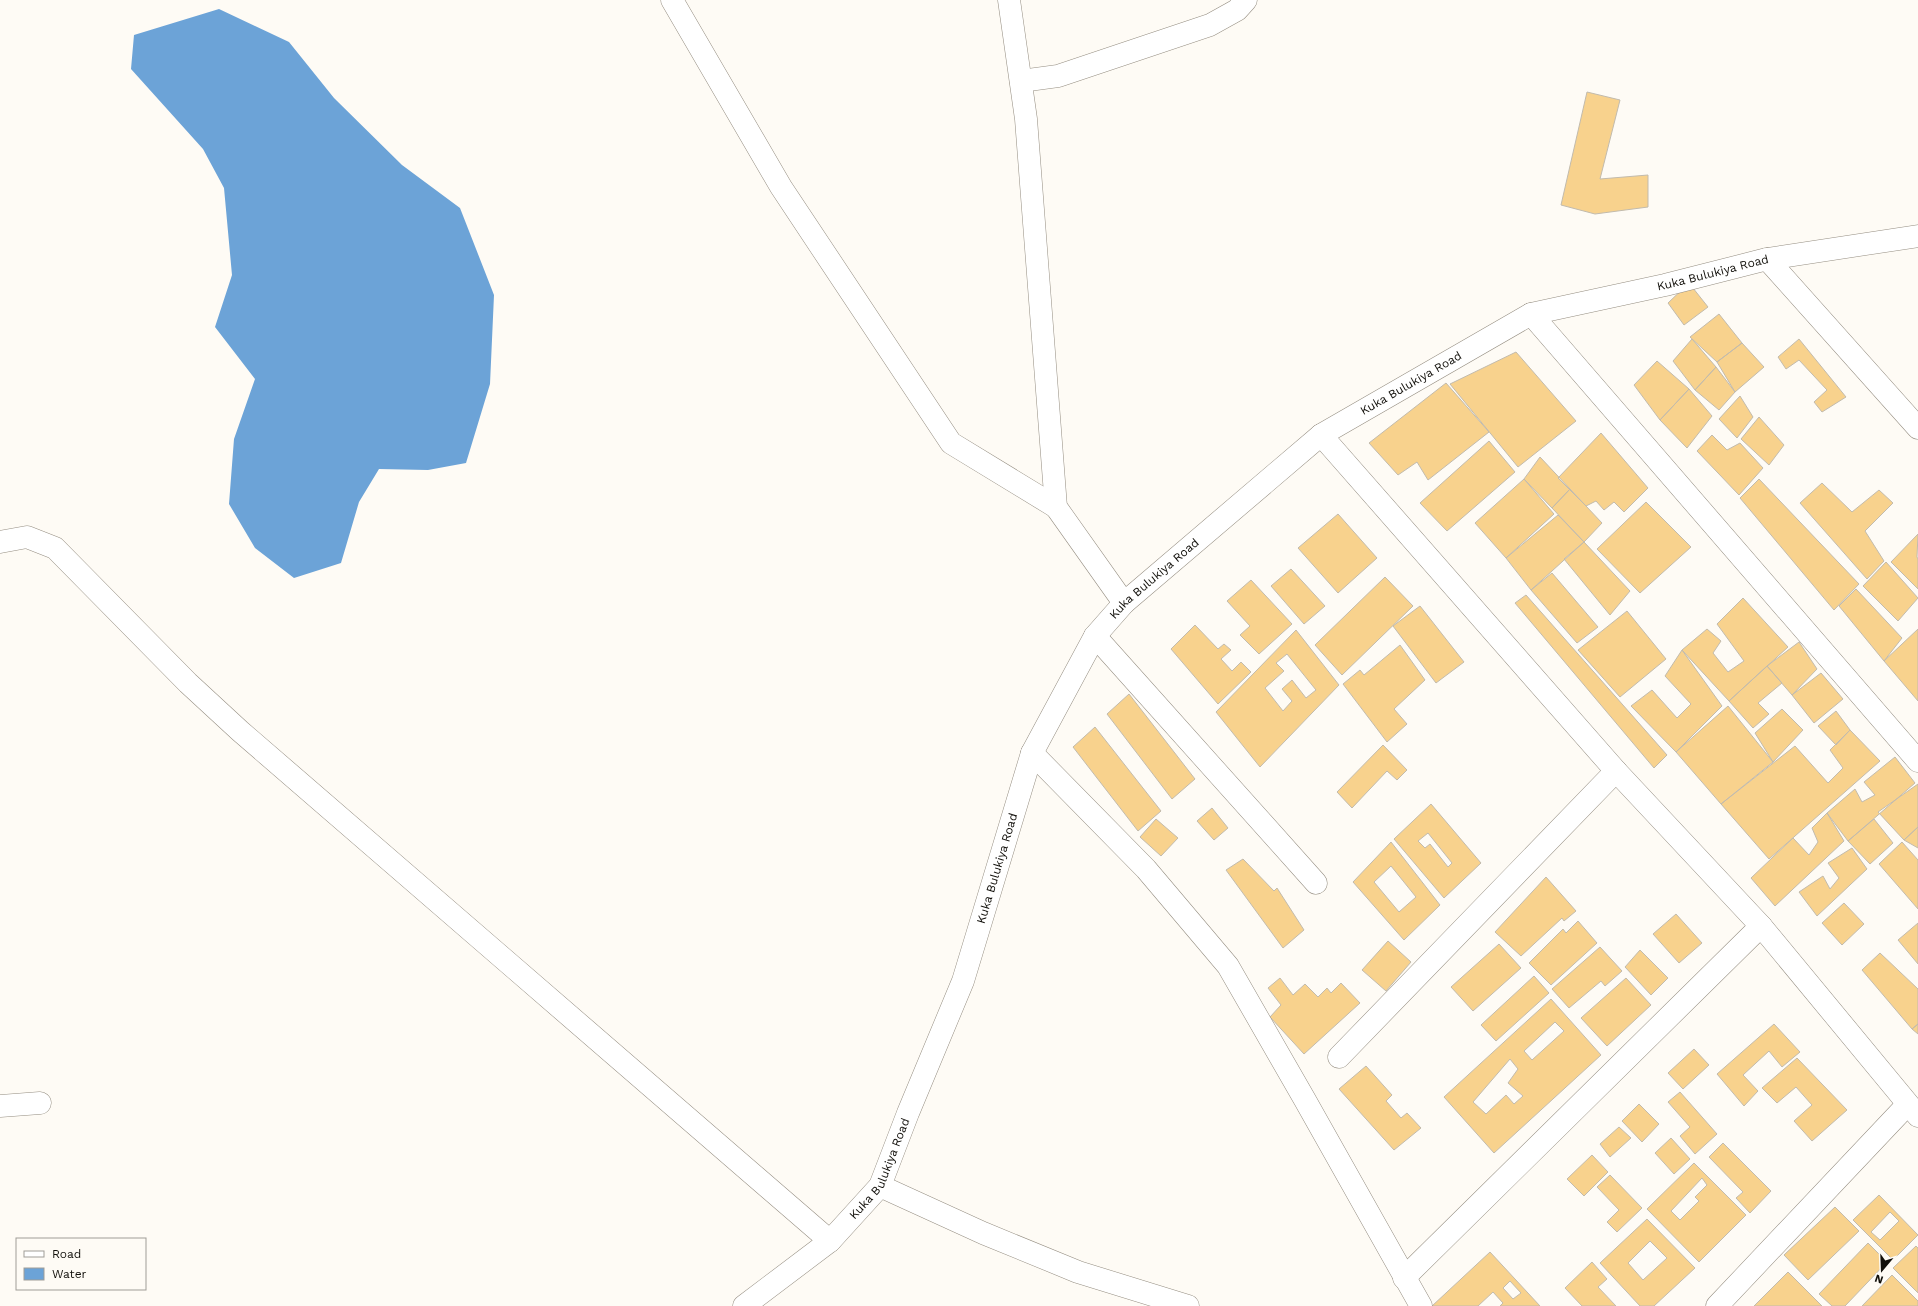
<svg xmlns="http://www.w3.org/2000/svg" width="1918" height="1306" viewBox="0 0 1918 1306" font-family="'Work Sans',sans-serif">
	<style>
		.water { fill: #6ca3d7 }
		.building { fill: #f8d28d; stroke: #c2bbad; fill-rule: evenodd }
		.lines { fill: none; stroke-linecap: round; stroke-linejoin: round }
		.street-casing { stroke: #958e82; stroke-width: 23 }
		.street { stroke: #fff; stroke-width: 22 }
		.labels { text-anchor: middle; stroke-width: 3.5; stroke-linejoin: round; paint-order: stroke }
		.street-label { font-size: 12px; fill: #110f0a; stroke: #fefbf5 }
	</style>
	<rect width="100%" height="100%" fill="#fefbf5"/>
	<path class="water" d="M219 9 289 42 334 98 402 165 460 208 494 295 490 384 466 463 428 470 379 469 359 502 341 563 294 578 255 548 229 504 234 439 255 379 215 327 232 275 224 188 203 149 131 69 134 35Z"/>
	<path class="building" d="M1587 92 1620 100 1600 179 1648 175V207L1595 214 1561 205Z
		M1689 283 1708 307 1684 325 1668 303Z
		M1719 314 1742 343 1717 362 1690 337Z
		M1692 339 1716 367 1695 390 1673 361Z
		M1799 339 1846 397 1822 412 1814 402 1827 390 1799 360 1786 369 1778 357Z
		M1742 343 1764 367 1735 392 1717 362Z
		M1516 352 1576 421 1518 467 1450 384Z
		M1657 361 1689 389 1660 420 1634 385Z
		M1716 367 1735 392 1719 410 1695 390Z
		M1446 383 1489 432 1428 480 1417 462 1398 475 1369 443Z
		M1689 389 1712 416 1687 448 1660 420Z
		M1740 396 1753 417 1737 438 1719 419Z
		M1759 417 1784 445 1769 465 1741 439Z
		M1601 433 1648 488 1624 512 1614 502 1604 510 1596 501 1586 506 1558 478Z
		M1712 435 1727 450 1740 443 1763 468 1739 495 1697 451Z
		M1489 441 1515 472 1447 531 1420 503Z
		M1540 457 1570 489 1552 508 1524 479Z
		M1524 479 1554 514 1506 558 1475 523Z
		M1759 479 1859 584 1834 610 1740 498Z
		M1822 483 1852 512 1879 490 1893 503 1865 531 1884 561 1867 579 1800 503Z
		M1570 489 1602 523 1584 542 1552 508Z
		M1646 502 1691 547 1640 593 1597 549Z
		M1338 514 1377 558 1338 593 1298 548Z
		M1558 515 1584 542 1531 590 1506 558Z
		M1918 534 1917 557 1918 559V589L1891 562Z
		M1584 542 1630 591 1610 615 1564 559Z
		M1886 562 1918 598 1898 621 1863 586Z
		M1291 569 1325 606 1304 624 1271 586Z
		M1552 573 1598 627 1577 643 1531 590Z
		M1385 577 1413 606 1342 675 1315 645Z
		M1251 580 1292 624 1259 654 1240 635 1250 626 1227 601Z
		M1856 589 1902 638 1884 661 1839 606Z
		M1526 595 1667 755 1654 768 1515 603Z
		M1743 598 1788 647 1729 701 1682 650 1707 629 1721 641 1713 653 1728 672 1744 661 1717 624Z
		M1420 606 1464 662 1436 683 1393 626Z
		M1627 611 1666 659 1620 697 1578 650Z
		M1195 625 1218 649 1224 644 1231 650 1221 659 1232 671 1241 662 1251 672 1218 704 1171 649Z
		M1918 629V701L1884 661Z
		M1296 630 1339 685 1260 767 1216 712ZM1287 654 1316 690 1306 698 1292 680 1282 689 1292 701 1283 711 1265 688 1284 671 1276 663Z
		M1799 642 1817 669 1792 695 1767 666Z
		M1400 645 1425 680 1394 709 1407 724 1387 742 1343 684 1360 670 1364 675Z
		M1682 650 1722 706 1676 752 1631 706 1652 690 1677 718 1691 704 1665 676Z
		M1767 666 1782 683 1758 703 1769 714 1753 728 1729 701Z
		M1821 673 1843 699 1814 723 1792 695Z
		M1129 694 1195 779 1172 799 1107 714Z
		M1728 706 1773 762 1721 804 1676 752Z
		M1782 709 1803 730 1773 762 1755 733Z
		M1836 711 1850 730 1836 745 1818 726Z
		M1095 727 1161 811 1138 831 1073 747Z
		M1850 730 1880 761 1769 859 1721 804 1795 746 1828 783 1843 768 1830 750Z
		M1383 745 1407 770 1397 780 1387 771 1352 808 1337 792Z
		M1895 757 1915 783 1848 841 1827 813 1855 789 1862 802 1875 795 1864 782Z
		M1918 784V827L1904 840 1878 812Z
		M1431 804 1481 863 1444 898 1394 839ZM1428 833 1452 863 1448 867 1430 844 1425 848 1418 841Z
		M1212 808 1228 828 1214 840 1197 821Z
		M1827 813 1844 841 1775 906 1751 878 1793 838 1809 855 1818 842 1812 828Z
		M1156 819 1178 838 1161 856 1140 837Z
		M1874 819 1893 843 1870 864 1848 841Z
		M1918 827V848L1904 840Z
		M1391 842 1440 905 1404 940 1353 882ZM1391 866 1416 897 1399 912 1374 882Z
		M1902 842 1918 860V909L1879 864Z
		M1852 848 1867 869 1817 916 1799 892 1823 876 1830 889 1839 878 1828 863Z
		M1243 859 1274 891 1277 888 1304 930 1283 948 1226 870Z
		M1546 877 1576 911 1564 921 1562 918 1521 956 1495 932Z
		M1844 903 1864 924 1842 945 1822 923Z
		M1676 914 1702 943 1679 963 1653 934Z
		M1578 921 1597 943 1551 985 1529 963 1563 929 1566 933Z
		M1918 923V964L1898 940Z
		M1388 941 1411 962 1386 991 1362 970Z
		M1499 944 1521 968 1473 1011 1451 987Z
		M1600 947 1622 971 1605 986 1601 981 1569 1008 1552 989Z
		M1640 950 1668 978 1651 995 1625 967Z
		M1880 953 1918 989V1024L1912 1029 1862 970Z
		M1534 976 1549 993 1496 1041 1481 1025Z
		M1280 978 1293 995 1305 984 1318 997 1327 988 1331 993 1341 983 1360 1003 1304 1054 1270 1017 1281 1005 1268 988Z
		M1626 978 1651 1005 1607 1046 1581 1018Z
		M1551 999 1601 1055 1494 1153 1444 1097ZM1555 1022 1564 1031 1532 1060 1524 1051ZM1510 1059 1518 1069 1508 1083 1523 1096 1514 1104 1506 1095 1486 1114 1473 1102Z
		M1774 1024 1800 1052 1782 1067 1769 1051 1743 1075 1758 1091 1744 1106 1717 1074Z
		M1918 1024V1034L1912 1029Z
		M1694 1049 1709 1065 1683 1089 1668 1073Z
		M1797 1058 1847 1110 1812 1141 1794 1121 1812 1105 1796 1087 1777 1103 1762 1088Z
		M1366 1066 1392 1095 1386 1101 1401 1118 1407 1113 1421 1128 1394 1150 1339 1089Z
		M1680 1092 1717 1134 1695 1154 1680 1136 1690 1127 1668 1102Z
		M1639 1104 1659 1124 1642 1142 1622 1121Z
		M1619 1127 1631 1138 1610 1157 1600 1144Z
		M1671 1138 1690 1159 1674 1174 1655 1153Z
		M1723 1143 1771 1191 1750 1213 1736 1198 1743 1192 1709 1157Z
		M1592 1155 1608 1172 1584 1196 1567 1179Z
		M1694 1163 1746 1215 1699 1262 1647 1209ZM1702 1178 1707 1185 1695 1197 1699 1201 1680 1220 1671 1211Z
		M1610 1175 1642 1208 1617 1232 1607 1222 1619 1210 1597 1187Z
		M1879 1195 1918 1235 1893 1260 1853 1220ZM1890 1212 1899 1221 1880 1240 1871 1232Z
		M1835 1207 1859 1231 1808 1280 1784 1255Z
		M1647 1219 1695 1268 1654 1306H1640L1600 1263ZM1650 1241 1667 1258 1643 1280 1628 1263Z
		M1868 1243 1887 1262 1845 1306H1832L1819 1294Z
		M1916 1246 1918 1248V1293L1893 1268Z
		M1490 1252 1540 1306H1500L1503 1303 1493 1292 1478 1306H1432ZM1510 1281 1521 1293 1513 1299 1503 1288Z
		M1592 1262 1607 1279 1598 1287 1616 1306H1582L1565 1288Z
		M1788 1272 1822 1306H1754Z
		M1892 1275 1918 1301V1306H1862Z"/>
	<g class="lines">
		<defs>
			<g id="street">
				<path d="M672 0 781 187 951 443 1056 507"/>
				<path d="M1009 0 1026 119 1056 507 1124 603"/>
				<path d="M1021 81 1058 76 1210 25 1237 10 1246 0"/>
				<path d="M1767 259 1918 428"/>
				<path d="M1531 314 1918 761"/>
				<path d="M1321 435 1616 771 1761 926 1918 1116"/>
				<path d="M0 542 27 537 55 548 188 683 240 731 830 1241"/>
				<path d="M1095 636 1316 883"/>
				<path d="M1032 753 1146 869 1228 966 1305 1100 1421 1306"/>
				<path d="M1339 1057 1616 771"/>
				<path d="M0 1106 40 1103"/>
				<path d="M880 1186 983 1233 1078 1272 1188 1306"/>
				<path d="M1404 1278 1761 926"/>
				<path id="s1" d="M744 1306 830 1241 880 1186 908 1113 963 981 1032 753 1095 636 1124 603 1321 435 1531 314 1665 285 1767 259 1918 236"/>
				<path d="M1717 1306 1907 1105"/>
			</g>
		</defs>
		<use href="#street" class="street-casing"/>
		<use href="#street" class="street"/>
	</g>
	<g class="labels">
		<g class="street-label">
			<text dy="4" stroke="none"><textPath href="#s1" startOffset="1506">Kuka Bulukiya Road</textPath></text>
			<text dy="4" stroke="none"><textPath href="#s1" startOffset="1181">Kuka Bulukiya Road</textPath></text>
			<text dy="4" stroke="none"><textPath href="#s1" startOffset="857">Kuka Bulukiya Road</textPath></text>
			<text dy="4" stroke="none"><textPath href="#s1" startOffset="521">Kuka Bulukiya Road</textPath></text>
			<text dy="4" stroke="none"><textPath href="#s1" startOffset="197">Kuka Bulukiya Road</textPath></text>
		</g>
	</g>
	<rect x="16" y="1238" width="130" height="52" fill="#fefbf5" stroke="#9f9d97"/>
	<rect x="24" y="1251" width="20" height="6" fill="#ffffff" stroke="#9f9d97"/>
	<text x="52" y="1258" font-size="12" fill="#110f0a">Road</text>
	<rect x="24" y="1268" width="20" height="12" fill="#6ca3d7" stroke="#9f9d97"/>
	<text x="52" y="1278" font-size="12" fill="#110f0a">Water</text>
	<g transform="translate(1882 1270) rotate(199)" stroke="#fefbf5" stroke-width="3" paint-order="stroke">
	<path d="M0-3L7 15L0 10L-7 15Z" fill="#110f0a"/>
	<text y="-6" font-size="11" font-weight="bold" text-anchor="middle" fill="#110f0a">N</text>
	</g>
</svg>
